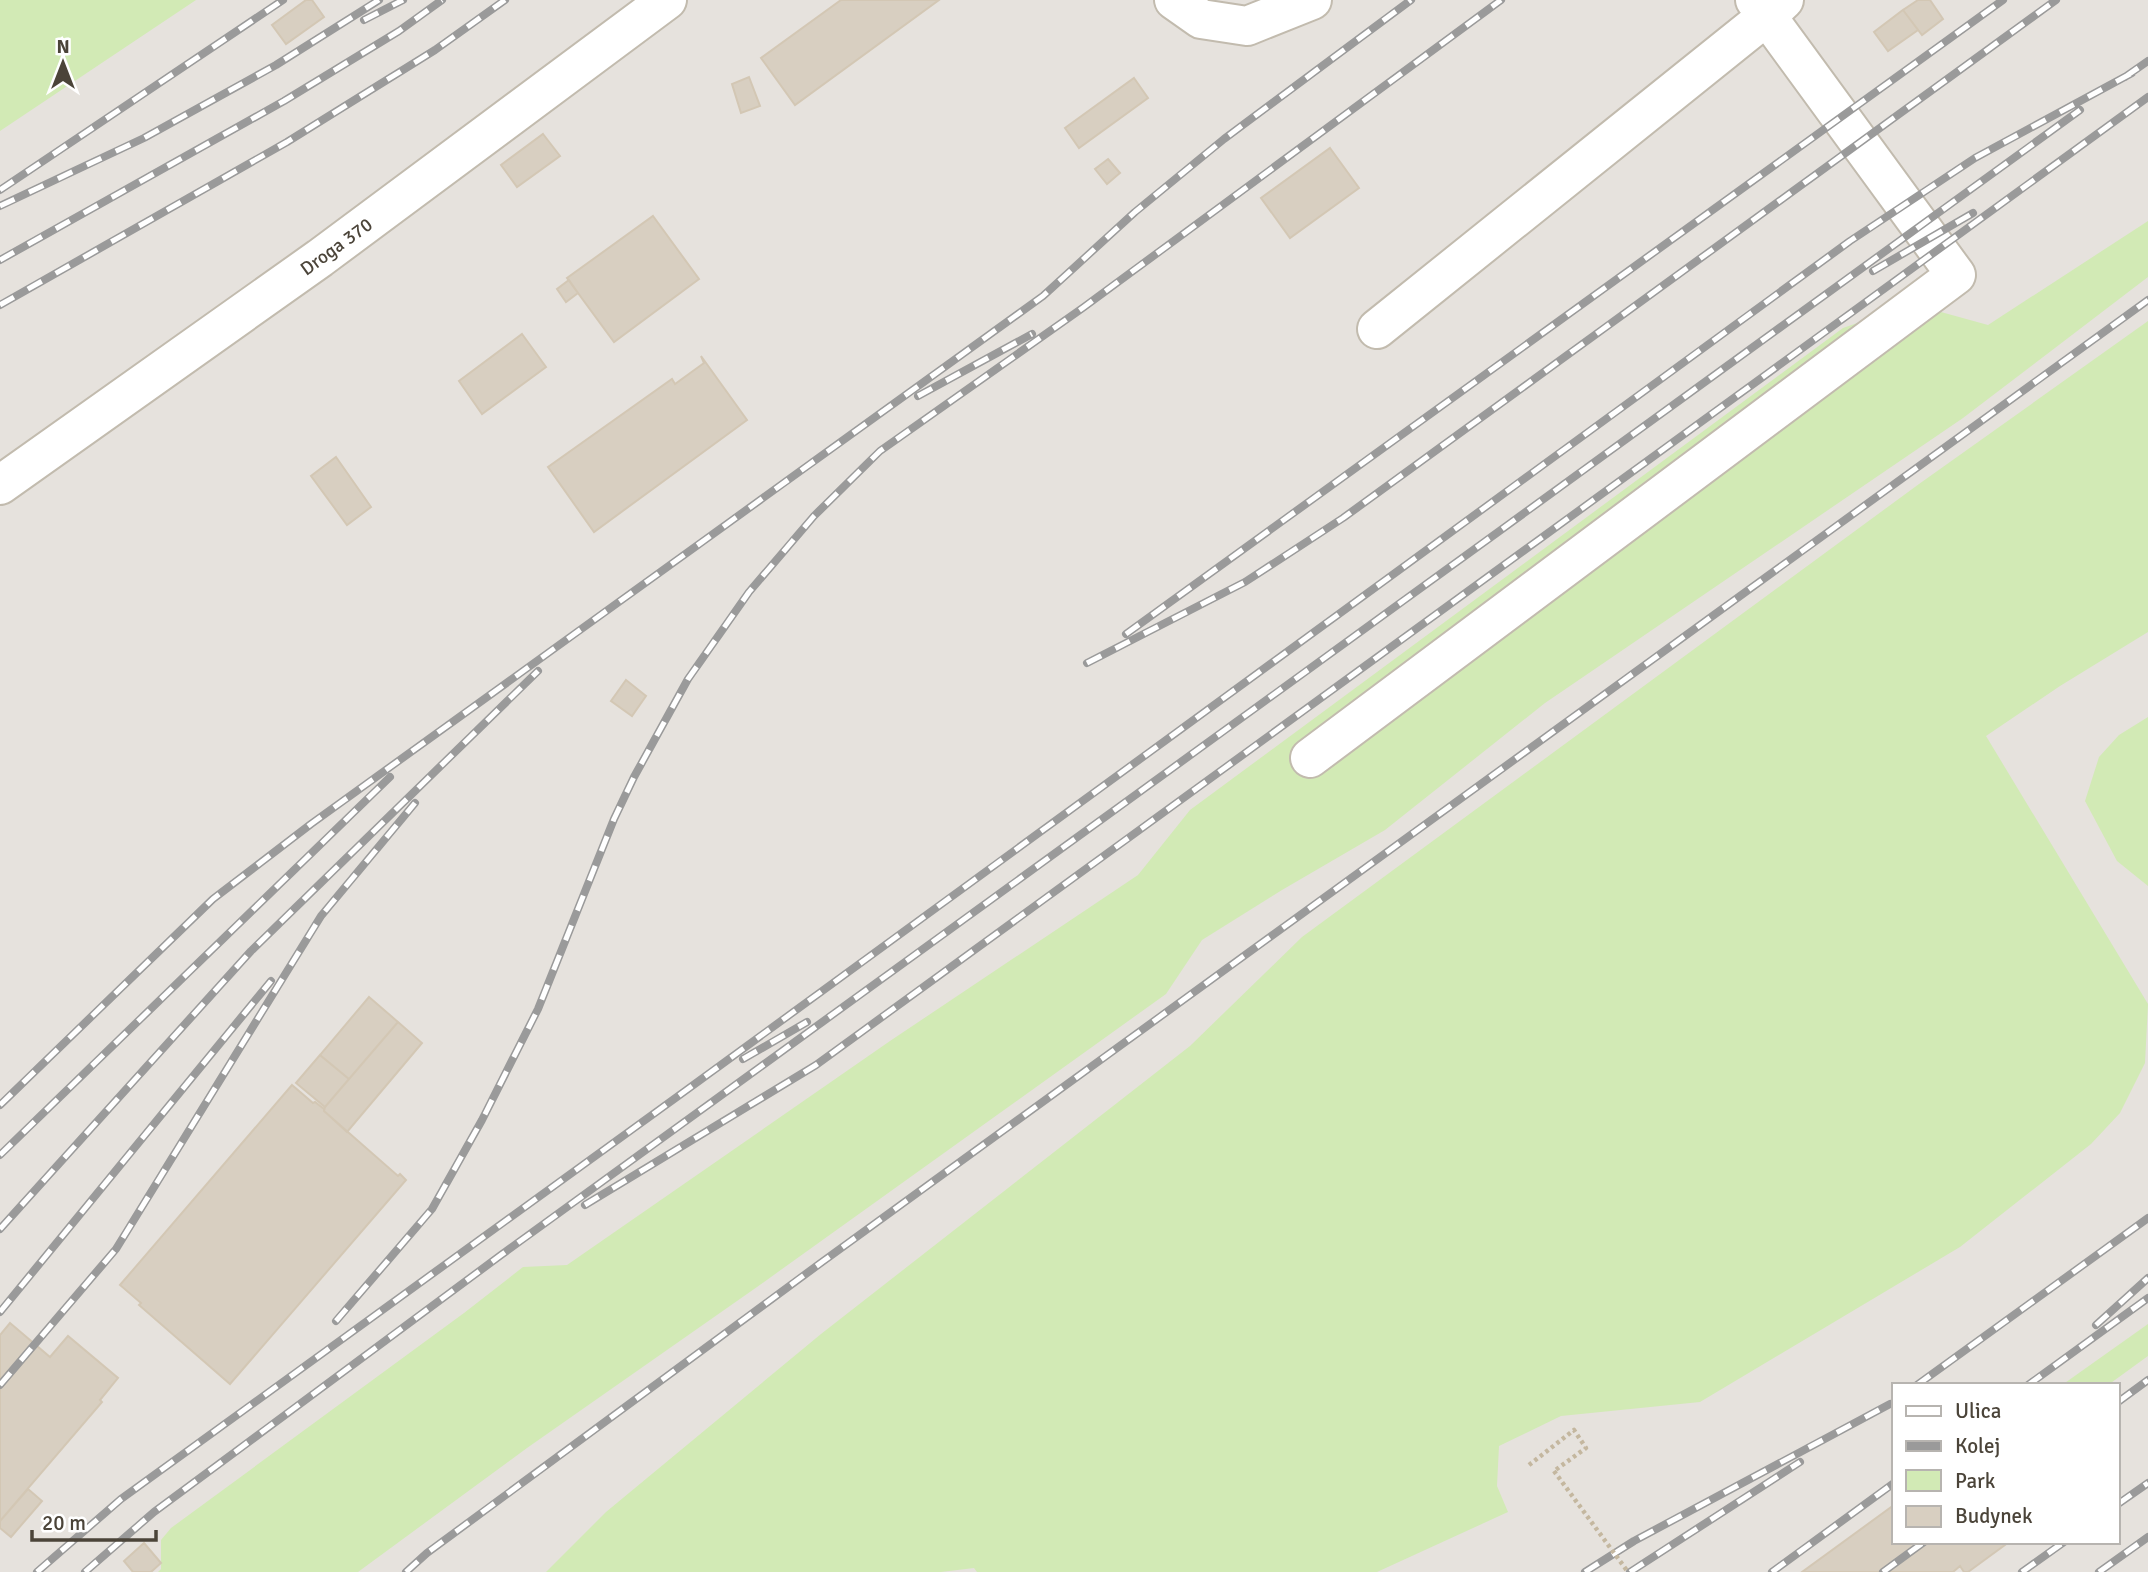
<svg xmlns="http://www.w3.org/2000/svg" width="2148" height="1572" viewBox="0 0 2148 1572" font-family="Signika,sans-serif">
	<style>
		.industrial { fill: #e6e2dd; fill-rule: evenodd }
		.green { fill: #d2eab5 }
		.building { fill: #d8cfc1; stroke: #d3c7b4; stroke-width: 2 }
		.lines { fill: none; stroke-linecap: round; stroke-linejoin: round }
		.minor-casing { stroke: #c2bbae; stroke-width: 42 }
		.path { stroke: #c4b79f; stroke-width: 4.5; stroke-dasharray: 3.5 3.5; stroke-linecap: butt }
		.minor { stroke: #fff; stroke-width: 38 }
		.rail-casing { stroke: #9a9a9a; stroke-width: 8 }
		.rail { stroke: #fff; stroke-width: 5; stroke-dasharray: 16; stroke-linecap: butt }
		.path-bridge { stroke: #c4b79f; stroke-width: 4.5; stroke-dasharray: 3.5 3.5; stroke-linecap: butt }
		.labels { text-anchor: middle; stroke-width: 5; stroke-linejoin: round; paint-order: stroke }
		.street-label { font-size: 19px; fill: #4b4439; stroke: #fff }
	</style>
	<rect width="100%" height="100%" fill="#f6f3ec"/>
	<path class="industrial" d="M0 0H2148V1572H0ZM1894 1385H2118V1542H1894Z"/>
	<path class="green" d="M0 0H196L0 131Z
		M2148 221V277L1963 418 1545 703 1385 830 1282 890 1202 940 1166 994 757 1287 527 1448 358 1572H158L161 1569V1540L171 1528 464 1313 523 1267 567 1265 890 1041 1138 875 1190 810 1843 328 1912 304 1988 325Z
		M2148 321V632L2060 686 1986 736 2148 1004 2145 1063 2120 1113 2091 1144 1960 1247 1700 1402 1561 1416 1499 1446 1497 1486 1508 1512 1377 1572H977L974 1568 941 1572H546L606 1512 821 1334 1190 1046 1302 937 1919 484Z
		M2148 717V886L2117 861 2085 801 2099 757 2119 735Z
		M2148 1324V1356L2108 1385H2062Z"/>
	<path class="building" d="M306 0H312L324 17 286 44 272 25Z
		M841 0H939L795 105 761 58Z
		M1918 0H1930L1943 19 1922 35 1903 10Z
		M1903 10 1918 30 1888 51 1874 32Z
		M749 77 760 106 741 113 732 84Z
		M1134 78 1148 98 1079 148 1065 128Z
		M543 134 560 156 517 187 501 165Z
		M1330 148 1359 188 1290 238 1261 198Z
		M1108 159 1120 173 1107 184 1095 169Z
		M653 216 699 279 614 342 567 278Z
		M569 280 578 293 566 302 557 289Z
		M522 334 546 367 482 414 459 381Z
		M701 356 747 420 594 532 548 467 672 379 675 384 704 363Z
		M336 457 371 507 347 525 311 476Z
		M626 680 646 696 632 716 611 701Z
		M369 997 398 1022 349 1079 320 1055Z
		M398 1022 422 1043 347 1132 324 1111 325 1107Z
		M320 1055 349 1079 325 1107 296 1083Z
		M292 1085 313 1103 315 1102 324 1109V1111L398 1176 400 1174 406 1180 230 1384 139 1305 141 1303 120 1285Z
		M10 1323 50 1357 68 1336 118 1378 100 1400 102 1402 0 1521V1335Z
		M28 1489 42 1501 11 1537 0 1528V1521Z
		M1894 1505V1542H2009L1968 1572H1964L1960 1566 1953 1572H1802Z
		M144 1543 161 1563 151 1572H133L124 1561Z"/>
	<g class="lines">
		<defs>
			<path id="minor" d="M1174 0 1201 19 1247 26 1312 0
				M1377 329 1767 16 1784 0
				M0 485 320 258 667 0
				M1310 758 1956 275 1755 0"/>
		</defs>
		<use href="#minor" class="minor-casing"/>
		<path class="path" d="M1529 1465 1574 1430 1586 1448 1554 1471"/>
		<use href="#minor" class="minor"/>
		<defs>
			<path id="rail" d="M364 20 403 0
				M2125 77 2148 61
				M0 190 283 0
				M0 206 144 138 276 65 379 0
				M0 260 284 101 399 31 442 0
				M1873 271 1973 213
				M0 305 287 142 435 50 505 0
				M918 396 1032 334
				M1126 634 2003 0
				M1087 663 1245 582 1343 518 2056 0
				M743 1059 807 1022
				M0 1105 213 899 311 824 1043 296 1135 212 1224 139 1411 0
				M0 1155 390 777
				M585 1205 816 1065 2148 97
				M0 1229 251 951 538 671
				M0 1312 271 981
				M336 1321 432 1209 482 1120 538 1009 614 819 634 777 688 679 749 592 814 516 880 451 1084 307 1501 0
				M2096 1325 2148 1278
				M0 1385 116 1249 321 916 415 803
				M1917 1385 2148 1218
				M2028 1385 2148 1298
				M2118 1402 2148 1380
				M2118 1504 2148 1483
				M37 1572 121 1499 681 1094 1850 241 1975 158 2132 73
				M85 1572 154 1512 501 1255 2080 110
				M406 1572 427 1553 822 1262 2148 300
				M1585 1572 1634 1541 1890 1404
				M1630 1572 1800 1462
				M1772 1572 1894 1483
				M1883 1572 1924 1542
				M2022 1572 2064 1542
				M2099 1572 2148 1537"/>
		</defs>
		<use href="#rail" class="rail-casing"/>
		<use href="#rail" class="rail"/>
		<path class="path-bridge" d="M1554 1471 1628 1572"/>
	</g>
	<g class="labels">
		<g class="street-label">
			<text transform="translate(336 246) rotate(-36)" y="7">Droga 370</text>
		</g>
	</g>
	<rect x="1892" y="1383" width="228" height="161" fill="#ffffff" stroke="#b7b4b0" stroke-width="2"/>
	<rect x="1906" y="1406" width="35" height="10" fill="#ffffff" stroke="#b7b4b0" stroke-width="2"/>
	<text x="1955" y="1418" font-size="21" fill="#4b4439">Ulica</text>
	<rect x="1906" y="1441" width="35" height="10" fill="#9a9a9a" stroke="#b7b4b0" stroke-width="2"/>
	<text x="1955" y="1453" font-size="21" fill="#4b4439">Kolej</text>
	<rect x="1906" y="1470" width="35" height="21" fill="#d2eab5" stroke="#b7b4b0" stroke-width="2"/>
	<text x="1955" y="1488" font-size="21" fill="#4b4439">Park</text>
	<rect x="1906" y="1506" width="35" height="21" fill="#d8cfc1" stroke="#b7b4b0" stroke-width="2"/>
	<text x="1955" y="1523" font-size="21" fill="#4b4439">Budynek</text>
	<g transform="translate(63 63)" stroke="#ffffff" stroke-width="5" paint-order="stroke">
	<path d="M0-5L12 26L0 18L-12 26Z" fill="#4b4439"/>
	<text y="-10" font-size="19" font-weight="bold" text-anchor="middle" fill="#4b4439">N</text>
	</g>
	<path d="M32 1530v10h124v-10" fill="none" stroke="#4b4439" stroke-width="3.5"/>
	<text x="42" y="1530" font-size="21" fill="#4b4439" stroke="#ffffff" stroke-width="5" paint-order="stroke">20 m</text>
</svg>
